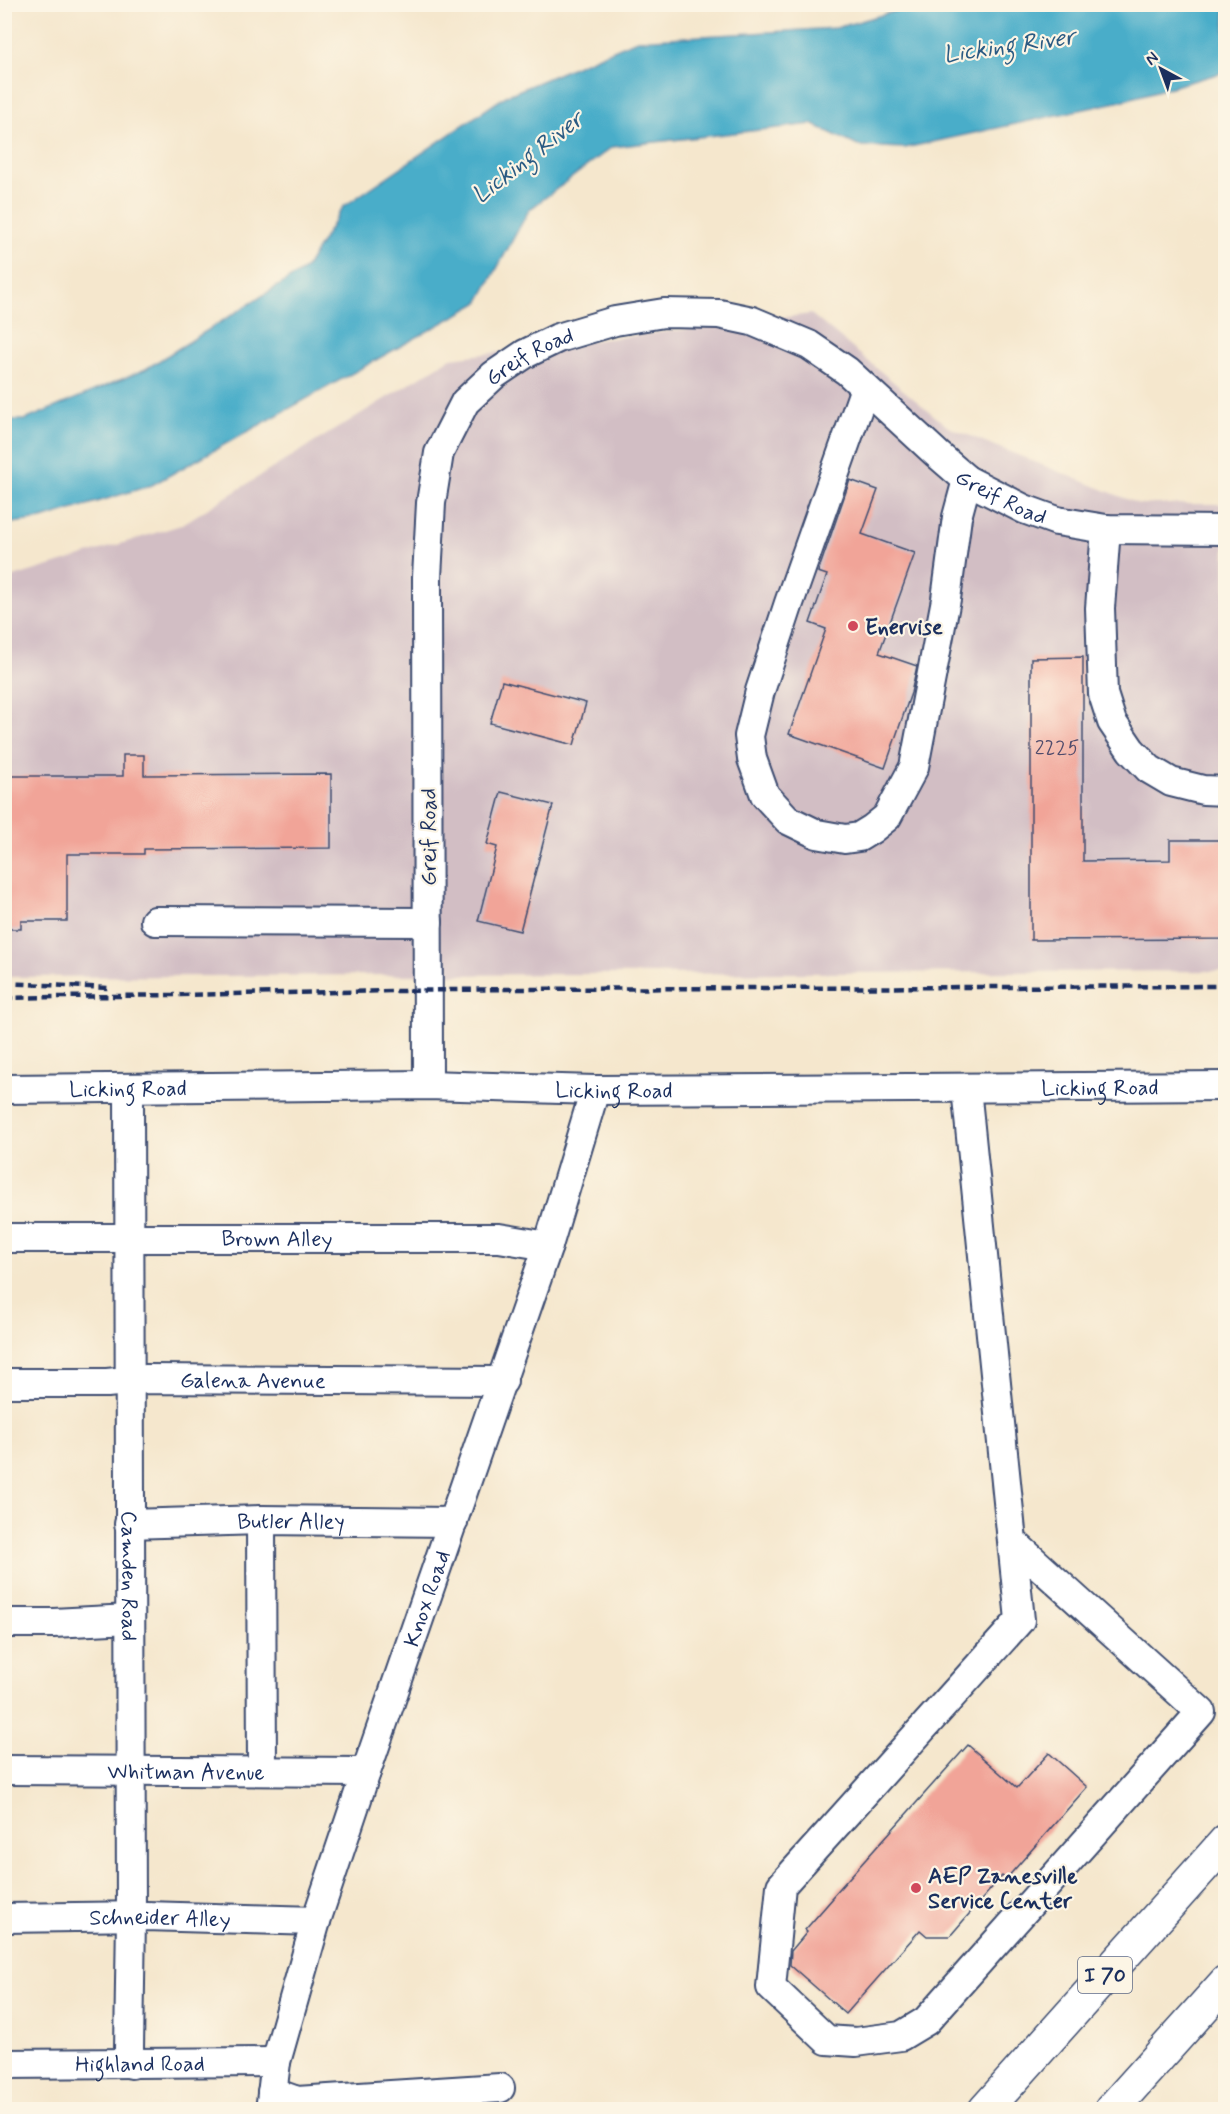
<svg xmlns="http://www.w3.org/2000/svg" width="1230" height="2114" viewBox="0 0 1230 2114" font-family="Mynerve,sans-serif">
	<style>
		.industrial { fill: #d2bec4 }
		.water { fill: #4aadc9; stroke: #326e94; stroke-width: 1.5 }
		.building { fill: #f1a498 }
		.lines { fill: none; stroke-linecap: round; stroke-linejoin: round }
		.minor-casing { stroke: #3c4b6f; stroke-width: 32 }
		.highway-casing { stroke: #3c4b6f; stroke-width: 36 }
		.minor { stroke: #fff; stroke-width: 28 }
		.highway { stroke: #fff; stroke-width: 33 }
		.rail { stroke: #1b2f5e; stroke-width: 4.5; stroke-dasharray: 9 4.5; stroke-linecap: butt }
		.poi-dot { fill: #d1495b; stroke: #fcf5e5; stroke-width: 2 }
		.labels { text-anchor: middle; stroke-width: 4.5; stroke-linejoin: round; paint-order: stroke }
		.number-label { font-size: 20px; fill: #504c6c }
		.shield { fill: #fcf5e5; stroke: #5e6a86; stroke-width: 1.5 }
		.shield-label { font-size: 21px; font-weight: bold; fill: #1b2f5e }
		.street-label { font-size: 22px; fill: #1b2f5e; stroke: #fcf5e5 }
		.poi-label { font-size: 22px; font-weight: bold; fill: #1b2f5e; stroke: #fcf5e5; text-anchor: start }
		.water-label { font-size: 24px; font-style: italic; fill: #2b5b83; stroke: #fcf5e5 }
	</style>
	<rect width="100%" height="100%" fill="#fcf5e5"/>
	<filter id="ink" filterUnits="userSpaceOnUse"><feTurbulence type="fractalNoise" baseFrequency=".0167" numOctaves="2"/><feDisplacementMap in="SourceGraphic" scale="12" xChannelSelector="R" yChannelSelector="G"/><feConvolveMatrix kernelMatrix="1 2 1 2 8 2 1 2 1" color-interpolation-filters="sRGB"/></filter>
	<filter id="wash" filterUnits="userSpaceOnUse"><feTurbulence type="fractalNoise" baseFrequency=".008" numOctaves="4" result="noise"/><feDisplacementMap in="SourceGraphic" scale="24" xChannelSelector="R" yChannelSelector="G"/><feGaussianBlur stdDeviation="1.35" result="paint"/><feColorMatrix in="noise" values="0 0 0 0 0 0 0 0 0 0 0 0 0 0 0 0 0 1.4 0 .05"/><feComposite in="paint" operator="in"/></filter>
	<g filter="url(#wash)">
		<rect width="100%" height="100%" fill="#f5e7cd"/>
		<path class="industrial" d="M811 314 948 427 1139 504H1225V971L5 977 4 580 181 525 451 358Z"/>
		<path class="water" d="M920 4 1225 5V72L1117 102 905 148 858 146 812 124 612 147 529 210 478 303 152 485 42 519 5 524V420H25L146 369 305 269 343 207 506 96 637 40 836 28Z"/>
		<g id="blocks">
			<path class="building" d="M850 480 878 490 862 534 915 553 879 653 917 666 911 693 885 768 789 734 826 629 810 623 827 575 818 572Z
				M1083 657V861L1170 860V840H1226V939L1031 940V658Z
				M502 681 586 703 574 745 490 723Z
				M123 755H144V775L331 774V848L144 849V854H67V921H21V929H4V776H123Z
				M501 792 553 805 520 931 478 921 497 847 487 844Z
				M968 1745 1017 1788 1049 1753 1087 1787 1006 1879 1002 1876 950 1936H927L920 1930 846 2014 790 1965 791 1951 807 1932 805 1930 833 1898 832 1897Z"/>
		</g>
	</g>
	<g filter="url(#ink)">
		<use href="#blocks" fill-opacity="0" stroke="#3c4b6f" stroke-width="1.5"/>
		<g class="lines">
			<defs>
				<g id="minor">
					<path d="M865 388 789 603 760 691 749 736 752 759 765 795 788 820 817 834 845 839 859 837 872 829 887 817 914 767 946 599 957 517 967 480"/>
					<path d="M1106 529 1100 608 1103 694 1112 722 1131 750 1149 769 1171 782 1203 790 1226 791"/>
					<path d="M155 921 428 922"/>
					<path id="s1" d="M428 1085 427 577 431 503 439 453 465 402 494 375 525 354 558 338 615 321 664 313 719 314 752 321 809 345 847 371 937 454 967 480 1024 509 1057 521 1106 529 1226 530"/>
					<path id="s2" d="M129 1088 131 1917 129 2049 131 2064"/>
					<path d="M966 1088 1020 1620 781 1886 771 1987 827 2040 856 2042 901 2036 926 2021 1201 1712 1014 1543"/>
					<path id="s3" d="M4 1089 428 1085 595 1090 1226 1086"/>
					<path id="s4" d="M4 1238H499L548 1246"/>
					<path id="s5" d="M4 1383H107L147 1379 503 1381"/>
					<path d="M261 1520 262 1771"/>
					<path id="s6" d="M129 1524 261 1520 453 1522"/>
					<path d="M4 1623H53L130 1619"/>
					<path id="s7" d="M4 1770 366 1772"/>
					<path id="s8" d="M4 1918 146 1916 316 1921"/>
					<path id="s9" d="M4 2064 276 2062"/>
					<path d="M272 2092 297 2101 500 2088"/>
					<path id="s10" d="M270 2110 276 2062 316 1921 366 1772 548 1246 595 1090"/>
				</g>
				<path id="highway" d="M985 2110 1226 1841
					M1111 2110 1226 1982"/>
			</defs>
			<use href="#minor" class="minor-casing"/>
			<use href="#highway" class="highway-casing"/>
			<use href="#minor" class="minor"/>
			<use href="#highway" class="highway"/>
			<path class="rail" d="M4 983 109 988
				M4 998 510 989 1226 986"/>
		</g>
	</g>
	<g class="poi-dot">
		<circle cx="853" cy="626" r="6"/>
		<circle cx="916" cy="1888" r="6"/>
	</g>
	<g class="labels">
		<g class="number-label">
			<text x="1057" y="754">2225</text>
		</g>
		<rect class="shield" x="1078" y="1957" width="54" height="36" rx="4.5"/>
		<g class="shield-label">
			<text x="1105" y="1982">I 70</text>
		</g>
		<g class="street-label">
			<text dy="8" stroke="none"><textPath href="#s1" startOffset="770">Greif Road</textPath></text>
			<text dy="8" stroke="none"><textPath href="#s1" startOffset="1310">Greif Road</textPath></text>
			<text transform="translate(428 837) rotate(-90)" y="8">Greif Road</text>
			<text dy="8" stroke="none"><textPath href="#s3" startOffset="1096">Licking Road</textPath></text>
			<text dy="8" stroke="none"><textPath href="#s3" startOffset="124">Licking Road</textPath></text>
			<text dy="8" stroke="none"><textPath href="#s3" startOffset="610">Licking Road</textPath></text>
			<text dy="8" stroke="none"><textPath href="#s4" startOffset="273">Brown Alley</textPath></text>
			<text dy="8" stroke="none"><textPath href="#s5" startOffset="249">Galena Avenue</textPath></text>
			<text dy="8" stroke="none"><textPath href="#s6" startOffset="162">Butler Alley</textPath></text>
			<text dy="8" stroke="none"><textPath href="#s2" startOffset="488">Camden Road</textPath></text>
			<text dy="8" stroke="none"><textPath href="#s10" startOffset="536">Knox Road</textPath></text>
			<text dy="8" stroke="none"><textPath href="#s7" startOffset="182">Whitman Avenue</textPath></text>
			<text dy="8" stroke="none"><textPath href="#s8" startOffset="156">Schneider Alley</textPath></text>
			<text dy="8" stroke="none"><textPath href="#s9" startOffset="136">Highland Road</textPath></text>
		</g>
		<g class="poi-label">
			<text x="865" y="634">Enervise</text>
			<text x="928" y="1883">AEP Zanesville<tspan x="928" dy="25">Service Center</tspan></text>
		</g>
		<g class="water-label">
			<text transform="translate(1009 45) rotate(-8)" y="8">Licking River</text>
			<text transform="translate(527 157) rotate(-38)" y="8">Licking River</text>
		</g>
	</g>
	<rect width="1230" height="2114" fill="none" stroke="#fcf5e5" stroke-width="24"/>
	<g transform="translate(1161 69) rotate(319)" stroke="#fcf5e5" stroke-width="4.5" paint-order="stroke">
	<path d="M0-4.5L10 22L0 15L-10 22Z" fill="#1b2f5e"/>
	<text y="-9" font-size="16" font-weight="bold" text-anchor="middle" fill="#1b2f5e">N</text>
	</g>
</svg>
